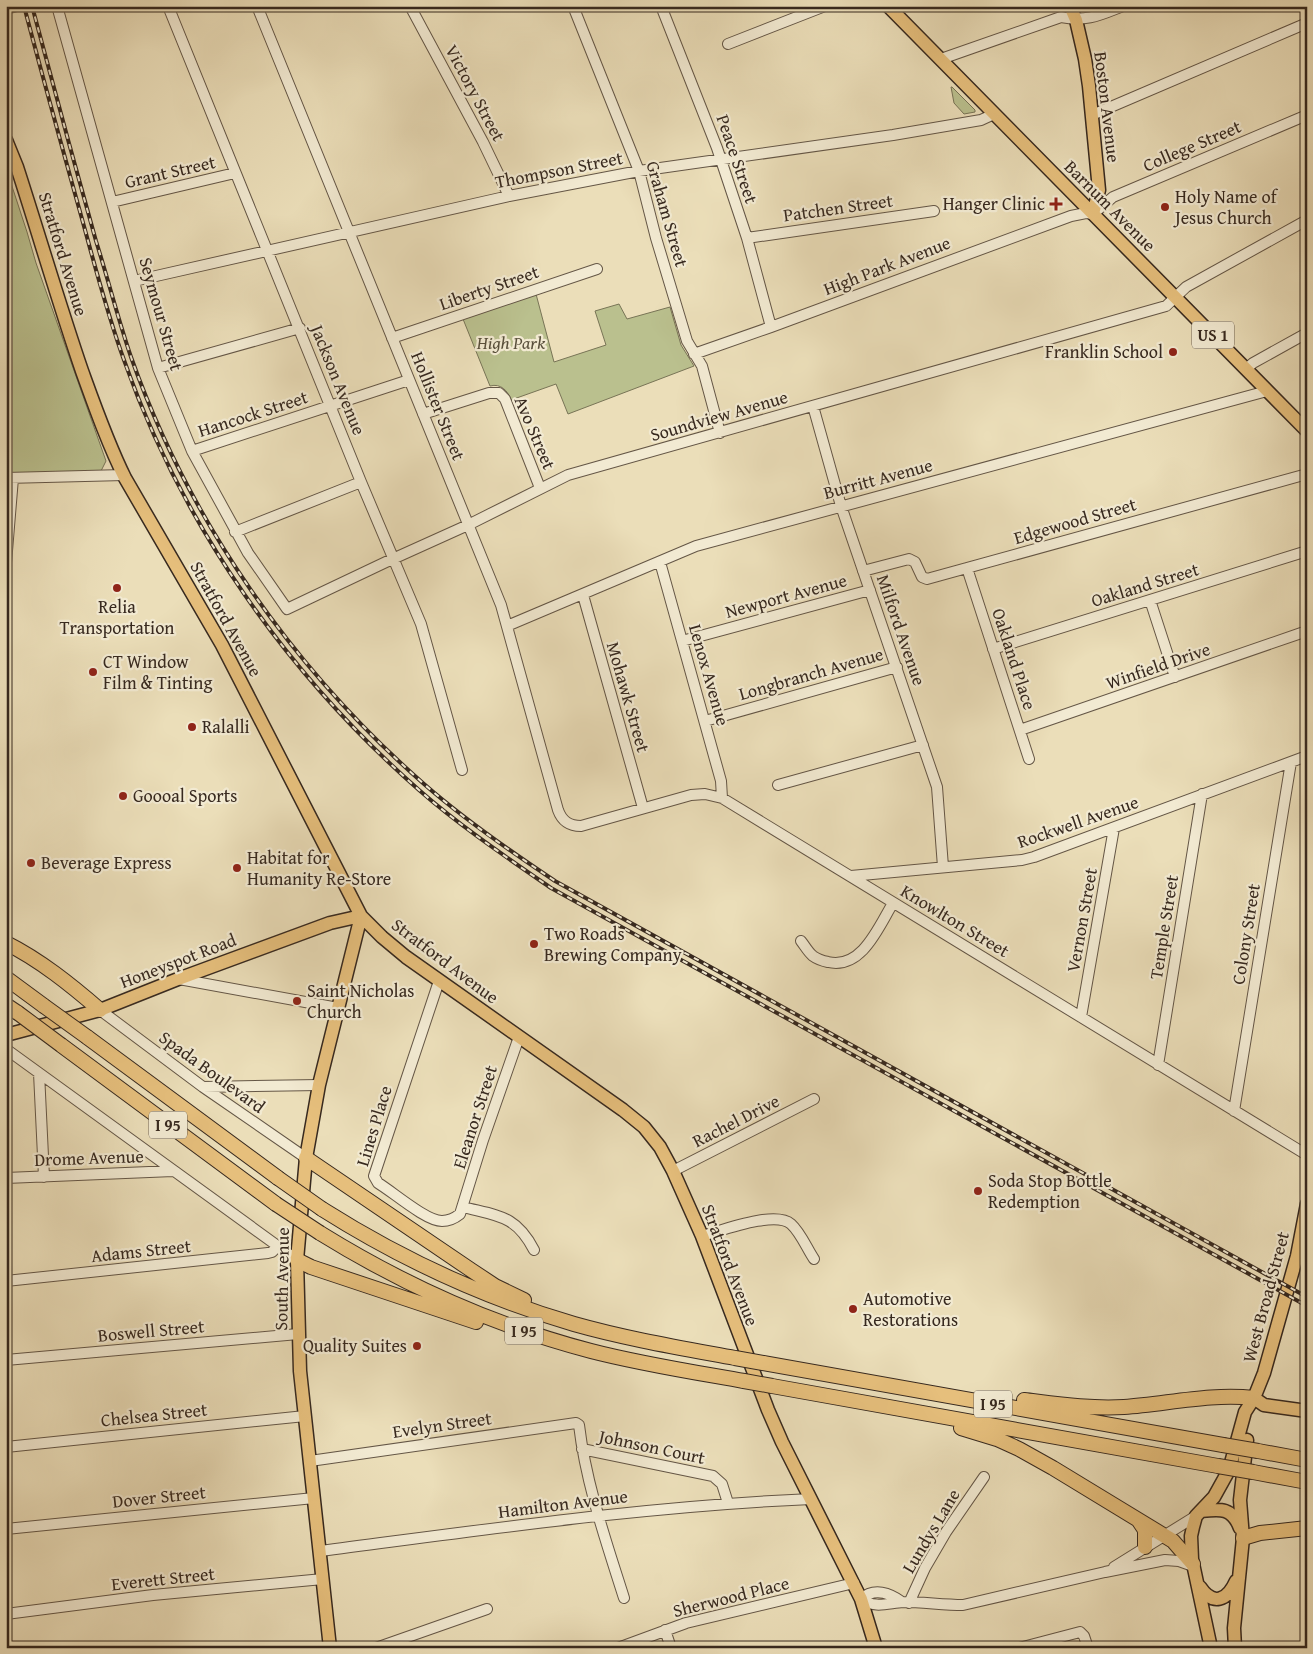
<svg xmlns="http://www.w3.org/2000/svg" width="1313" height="1654" viewBox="0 0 1313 1654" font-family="'Gentium Book Plus',serif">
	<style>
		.green { fill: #bac08e; stroke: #787456 }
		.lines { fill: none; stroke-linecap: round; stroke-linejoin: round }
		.minor-casing { stroke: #645646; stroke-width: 12 }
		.major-casing { stroke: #37291f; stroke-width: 15 }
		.highway-casing { stroke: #37291f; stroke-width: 16 }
		.minor { stroke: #f2ead2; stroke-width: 10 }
		.major { stroke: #e6bf7c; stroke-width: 12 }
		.highway { stroke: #e6bf7c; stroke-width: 14 }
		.rail-casing { stroke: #37291f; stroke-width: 4 }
		.rail { stroke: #f2ead2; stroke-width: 2; stroke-dasharray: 5.5; stroke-linecap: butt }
		.highway-bridge-casing { stroke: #37291f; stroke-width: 16; stroke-linecap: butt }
		.highway-bridge { stroke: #e6bf7c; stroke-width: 14 }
		.poi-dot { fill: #8f2418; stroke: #f2ead2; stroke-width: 2 }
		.labels { text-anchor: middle; stroke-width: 4.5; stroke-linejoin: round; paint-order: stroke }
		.shield { fill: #f2ead2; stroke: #6f6355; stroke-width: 1 }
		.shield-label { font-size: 16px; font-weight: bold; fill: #37291f }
		.street-label { font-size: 18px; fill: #37291f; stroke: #f2ead2 }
		.poi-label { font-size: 18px; fill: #37291f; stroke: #f2ead2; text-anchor: start }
		.park-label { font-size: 18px; font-style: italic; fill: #584f3b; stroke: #f2ead2 }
	</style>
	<rect width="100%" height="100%" fill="#ebdeb9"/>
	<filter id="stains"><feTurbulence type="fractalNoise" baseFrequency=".004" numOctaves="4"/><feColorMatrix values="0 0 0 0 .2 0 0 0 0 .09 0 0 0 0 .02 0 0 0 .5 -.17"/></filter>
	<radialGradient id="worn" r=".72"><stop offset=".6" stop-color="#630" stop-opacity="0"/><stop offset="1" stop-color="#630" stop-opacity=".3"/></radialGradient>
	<path class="green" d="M951 87H952L975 110V112L964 114 954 103Z
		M6 168 27 232 36 263 106 461 101 471 6 474Z
		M536 294 554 362 606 345 595 311 619 304 627 319 670 307 681 345 694 366 568 414 556 384 511 400C508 391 501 383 490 386L463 319Z"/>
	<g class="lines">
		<defs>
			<path id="minor" d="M57 6 158 368 192 451 248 553 287 609 386 562 468 525 568 475 1166 306 1186 287 1307 220
				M168 6 361 482 421 624 462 770
				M257 6 501 605 558 810C562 821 569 826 581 826L691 795 705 794 722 798 1307 1155
				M410 6 483 142 509 196
				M573 6 639 171 656 238 687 341 702 366 720 433
				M661 6 717 148 747 238 771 327
				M6 9 17 6
				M728 44 825 6
				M941 59 1061 17C1087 22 1100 15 1123 6
				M1092 115 1307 23
				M112 202 235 173
				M747 238 934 211
				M134 281 509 196 639 171 893 135 981 120 994 114
				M392 338 597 269
				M694 354 771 327 1071 216 1086 213 1093 214 1113 197 1307 115
				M158 368 300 328
				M1246 369 1253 363 1307 333
				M813 406 841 506 937 787 943 867
				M423 414 489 393H499L505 399 540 488
				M192 451 409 380
				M6 478 124 475
				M235 532 361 482
				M660 562 721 781 722 798
				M6 563 13 478
				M967 568 1029 759
				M863 571 909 559 915 562 922 577 927 579 1307 474
				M583 595 643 808
				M1150 600 1175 677
				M507 626 696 546 1267 391
				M682 641 870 590
				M993 649 1307 551
				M705 721 897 667
				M1020 730 1307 631
				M778 785 923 745
				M851 876 1022 860 1034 857 1307 756
				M801 941C805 946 808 952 813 956 817 959 823 961 828 962 862 970 879 926 893 903
				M179 979 338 1008
				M439 981 374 1176 378 1183C393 1192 426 1221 442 1221 449 1221 455 1218 460 1214L483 1140 519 1037
				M100 1010 203 1087 306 1158
				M1081 1017 1114 828
				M6 1049 297 1260
				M1158 1065 1202 794
				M39 1073 44 1177
				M203 1087 319 1085
				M1234 1111 1291 762
				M673 1171 814 1099
				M6 1178 173 1171
				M463 1207C498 1216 516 1215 534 1250
				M702 1236C721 1231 775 1210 791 1224 801 1233 807 1249 814 1259
				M6 1281 268 1253 272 1252 277 1247
				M6 1360 298 1334
				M6 1447 305 1416
				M582 1449 713 1476 722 1484 728 1503
				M310 1461 576 1423 579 1425C586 1484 606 1541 624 1598
				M6 1529 314 1498
				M320 1551C483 1530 646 1506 811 1499
				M1114 1567 1196 1516
				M902 1602C890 1593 874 1587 861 1599 875 1609 888 1603 903 1602 923 1602 943 1605 963 1605L1105 1572 1165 1560 1179 1561 1193 1566
				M909 1603 925 1568 946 1532 984 1477
				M6 1614 153 1595 323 1579
				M665 1630 671 1648
				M376 1648 487 1609
				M618 1648 686 1623 854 1583
				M1019 1648 1080 1632 1084 1636 1088 1648"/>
			<path id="major" d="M888 6 1307 431
				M1070 6 1076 20 1085 59 1089 86 1099 190 1093 214
				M6 140 17 167C39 235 59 304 82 371 95 407 108 444 125 478L222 645 361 916 382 937 406 957 623 1110 644 1127 660 1147 673 1171 702 1236 768 1410 782 1442 861 1599 876 1648
				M6 1035 100 1010 178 979 330 923 361 916 319 1085 306 1158 297 1260 300 1371 330 1648
				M1254 1398 1264 1405 1307 1411
				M1201 1511C1220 1509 1232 1507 1240 1528
				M1200 1587C1213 1606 1227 1601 1236 1581
				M1211 1648 1192 1559 1191 1536 1193 1527 1196 1516 1214 1497 1229 1470 1245 1412 1254 1398 1264 1373 1297 1256 1307 1204
				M1235 1648 1234 1628 1243 1538 1240 1500 1247 1440"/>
			<path id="highway" d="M6 943C40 960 71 985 100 1010
				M6 978 44 1006
				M6 1005 18 1013
				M87 1037 278 1178
				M61 1045 276 1204
				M306 1158 471 1270 495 1286 524 1300
				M322 1209C401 1259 485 1298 574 1324 627 1339 681 1348 735 1358
				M320 1233C404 1285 495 1326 591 1351 641 1364 693 1372 744 1381
				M297 1260 311 1267 476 1322
				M763 1363 1223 1445
				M772 1386 1218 1466
				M1024 1400C1057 1404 1090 1409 1124 1407 1167 1404 1211 1393 1254 1398
				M961 1428 997 1439 1019 1449 1053 1468 1173 1541 1193 1564
				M1258 1451 1307 1460
				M1253 1472 1307 1482
				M1139 1521 1145 1530V1547
				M1243 1538 1260 1533 1307 1528"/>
		</defs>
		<use href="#minor" class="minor-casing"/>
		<use href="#major" class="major-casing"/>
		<use href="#highway" class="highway-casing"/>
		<use href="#minor" class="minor"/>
		<use href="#major" class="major"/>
		<use href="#highway" class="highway"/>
		<defs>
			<path id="rail" d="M24 6C41 71 59 136 77 201 92 254 105 308 124 360 182 525 287 674 419 790 460 826 506 857 551 888L1307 1306
				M32 6C53 84 74 163 96 241 108 279 118 319 131 357 189 521 293 669 424 784 465 820 510 851 555 881L1307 1297"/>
		</defs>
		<use href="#rail" class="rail-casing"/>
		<use href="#rail" class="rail"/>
		<defs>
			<path id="highway-bridge" d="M44 1006 87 1037
				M18 1013 61 1045
				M278 1178 322 1209
				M276 1204 320 1233
				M735 1358 763 1363
				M744 1381 772 1386
				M1223 1445 1258 1451
				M1218 1466 1253 1472"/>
		</defs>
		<use href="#highway-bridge" class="highway-bridge-casing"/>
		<use href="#highway-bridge" class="highway-bridge"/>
	</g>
	<g class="poi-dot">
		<path d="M1053.5 196.5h5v5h5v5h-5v5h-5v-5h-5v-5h5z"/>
		<circle cx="1165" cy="207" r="5"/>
		<circle cx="1173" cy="352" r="5"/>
		<circle cx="117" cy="588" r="5"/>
		<circle cx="93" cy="672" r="5"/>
		<circle cx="192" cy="727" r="5"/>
		<circle cx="123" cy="796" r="5"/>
		<circle cx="31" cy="863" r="5"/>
		<circle cx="237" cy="868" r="5"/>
		<circle cx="534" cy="944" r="5"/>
		<circle cx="297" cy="1001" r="5"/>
		<circle cx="978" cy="1191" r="5"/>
		<circle cx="853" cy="1309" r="5"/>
		<circle cx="417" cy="1346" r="5"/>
	</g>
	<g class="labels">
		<g class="shield">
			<rect x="1192" y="321.5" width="42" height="27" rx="4"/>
			<rect x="149" y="1111.5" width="38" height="27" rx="4"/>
			<rect x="505" y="1317.5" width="38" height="27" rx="4"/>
			<rect x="974" y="1390.5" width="38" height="27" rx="4"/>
		</g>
		<g class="shield-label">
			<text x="1213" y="341">US 1</text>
			<text x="168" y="1131">I 95</text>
			<text x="524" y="1337">I 95</text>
			<text x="993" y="1410">I 95</text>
		</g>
		<g class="street-label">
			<text transform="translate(475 93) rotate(62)" y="6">Victory Street</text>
			<text transform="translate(1107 107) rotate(83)" y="6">Boston Avenue</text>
			<text transform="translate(1192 146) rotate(-23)" y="6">College Street</text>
			<text transform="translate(737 159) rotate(71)" y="6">Peace Street</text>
			<text transform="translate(559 170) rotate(-11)" y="6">Thompson Street</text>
			<text transform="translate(170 172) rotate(-13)" y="6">Grant Street</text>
			<text transform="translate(1110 206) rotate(45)" y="6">Barnum Avenue</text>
			<text transform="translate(838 208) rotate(-8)" y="6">Patchen Street</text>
			<text transform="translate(667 214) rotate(74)" y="6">Graham Street</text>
			<text transform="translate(63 254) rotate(73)" y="6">Stratford Avenue</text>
			<text transform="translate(887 266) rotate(-21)" y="6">High Park Avenue</text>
			<text transform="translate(489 288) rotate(-19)" y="6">Liberty Street</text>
			<text transform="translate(161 314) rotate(74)" y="6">Seymour Street</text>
			<text transform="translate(338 380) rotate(68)" y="6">Jackson Avenue</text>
			<text transform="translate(438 406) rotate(68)" y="6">Hollister Street</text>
			<text transform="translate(253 414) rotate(-18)" y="6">Hancock Street</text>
			<text transform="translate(719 416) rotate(-16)" y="6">Soundview Avenue</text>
			<text transform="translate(535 433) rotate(67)" y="6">Avo Street</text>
			<text transform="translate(878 479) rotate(-15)" y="6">Burritt Avenue</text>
			<text transform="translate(1075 521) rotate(-16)" y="6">Edgewood Street</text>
			<text transform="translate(1145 585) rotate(-17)" y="6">Oakland Street</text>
			<text transform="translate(786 596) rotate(-15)" y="6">Newport Avenue</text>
			<text transform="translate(226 619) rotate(61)" y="6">Stratford Avenue</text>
			<text transform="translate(901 630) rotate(71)" y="6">Milford Avenue</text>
			<text transform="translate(1014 659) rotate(72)" y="6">Oakland Place</text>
			<text transform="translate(1158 666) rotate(-19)" y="6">Winfield Drive</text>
			<text transform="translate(811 674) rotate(-16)" y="6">Longbranch Avenue</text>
			<text transform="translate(709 675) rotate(74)" y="6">Lenox Avenue</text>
			<text transform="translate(628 697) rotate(74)" y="6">Mohawk Street</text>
			<text transform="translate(1078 822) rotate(-19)" y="6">Rockwell Avenue</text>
			<text transform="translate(1082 920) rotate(-80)" y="6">Vernon Street</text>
			<text transform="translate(955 921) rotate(31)" y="6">Knowlton Street</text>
			<text transform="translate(1164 927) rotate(-81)" y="6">Temple Street</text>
			<text transform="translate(1246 934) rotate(-81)" y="6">Colony Street</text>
			<text transform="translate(178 961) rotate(-21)" y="6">Honeyspot Road</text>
			<text transform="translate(445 961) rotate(37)" y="6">Stratford Avenue</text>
			<text transform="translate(212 1072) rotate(36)" y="6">Spada Boulevard</text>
			<text transform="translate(475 1117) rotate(-72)" y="6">Eleanor Street</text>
			<text transform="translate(736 1121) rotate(-27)" y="6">Rachel Drive</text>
			<text transform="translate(374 1126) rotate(-73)" y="6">Lines Place</text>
			<text transform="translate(89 1158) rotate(-2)" y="6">Drome Avenue</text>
			<text transform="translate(141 1251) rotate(-6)" y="6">Adams Street</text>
			<text transform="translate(730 1265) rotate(69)" y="6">Stratford Avenue</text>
			<text transform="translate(282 1279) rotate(-89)" y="6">South Avenue</text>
			<text transform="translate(1266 1297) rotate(-75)" y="6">West Broad Street</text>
			<text transform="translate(151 1331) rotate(-5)" y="6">Boswell Street</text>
			<text transform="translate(154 1415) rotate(-6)" y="6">Chelsea Street</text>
			<text transform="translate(442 1425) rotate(-8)" y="6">Evelyn Street</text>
			<text transform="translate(652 1447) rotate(12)" y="6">Johnson Court</text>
			<text transform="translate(159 1497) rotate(-6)" y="6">Dover Street</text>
			<text transform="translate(563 1504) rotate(-7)" y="6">Hamilton Avenue</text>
			<text transform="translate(931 1531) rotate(-59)" y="6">Lundys Lane</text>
			<text transform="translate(163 1579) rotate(-6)" y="6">Everett Street</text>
			<text transform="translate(731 1597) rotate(-14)" y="6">Sherwood Place</text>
		</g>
		<g class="poi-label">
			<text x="1175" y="203">Holy Name of<tspan x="1175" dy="21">Jesus Church</tspan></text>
			<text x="1045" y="210" text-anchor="end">Hanger Clinic</text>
			<text x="1163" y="358" text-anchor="end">Franklin School</text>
			<text x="117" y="613" text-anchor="middle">Relia<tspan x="117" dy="21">Transportation</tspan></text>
			<text x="103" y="668">CT Window<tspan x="103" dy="21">Film &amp; Tinting</tspan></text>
			<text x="202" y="733">Ralalli</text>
			<text x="133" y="802">Goooal Sports</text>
			<text x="247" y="864">Habitat for<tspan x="247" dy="21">Humanity Re-Store</tspan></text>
			<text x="41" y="869">Beverage Express</text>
			<text x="544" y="940">Two Roads<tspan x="544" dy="21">Brewing Company</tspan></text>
			<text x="307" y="997">Saint Nicholas<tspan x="307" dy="21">Church</tspan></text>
			<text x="988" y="1187">Soda Stop Bottle<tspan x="988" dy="21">Redemption</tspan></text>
			<text x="863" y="1305">Automotive<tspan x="863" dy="21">Restorations</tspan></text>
			<text x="407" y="1352" text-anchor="end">Quality Suites</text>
		</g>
		<g class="park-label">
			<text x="511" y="349">High Park</text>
		</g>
	</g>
	<rect width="1313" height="1654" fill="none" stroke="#ebdeb9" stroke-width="25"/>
	<rect x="8" y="8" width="1298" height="1639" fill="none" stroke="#37291f" stroke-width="2.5"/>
	<rect x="12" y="12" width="1288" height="1629" fill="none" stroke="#37291f"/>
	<rect width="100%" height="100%" filter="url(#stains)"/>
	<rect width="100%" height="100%" fill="url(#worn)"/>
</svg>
